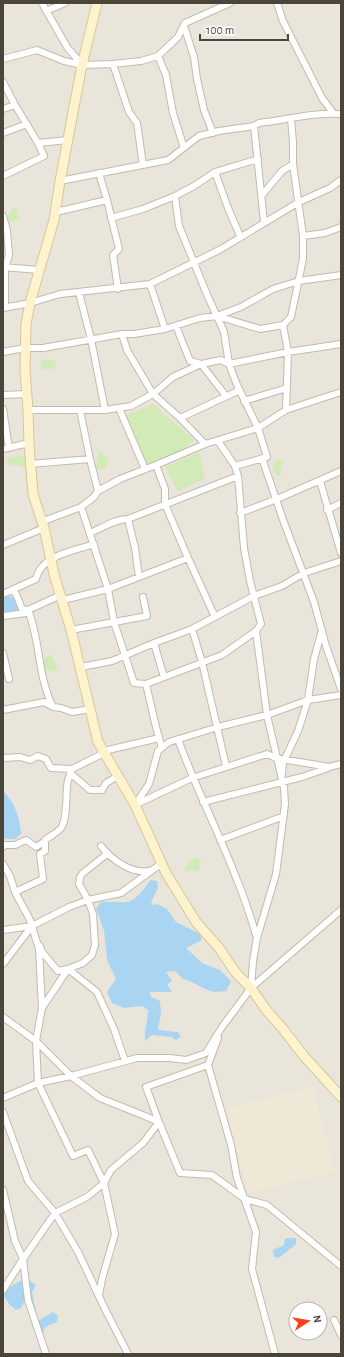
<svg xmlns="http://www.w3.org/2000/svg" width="344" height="1357" viewBox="0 0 344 1357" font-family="'Alegreya Sans',sans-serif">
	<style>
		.residential { fill: #eae5da; fill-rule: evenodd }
		.education { fill: #efe8d6 }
		.green { fill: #d2eab5 }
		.water { fill: #a9d4f2 }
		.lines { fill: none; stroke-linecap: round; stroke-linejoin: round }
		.street-casing { stroke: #c2bbae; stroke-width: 8 }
		.secondary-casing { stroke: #d6c79b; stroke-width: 11 }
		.street { stroke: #fff; stroke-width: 6 }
		.secondary { stroke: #fff3cd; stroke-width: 9 }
	</style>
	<rect width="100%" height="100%" fill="#f6f3ec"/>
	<path class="residential" d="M3 3H341V1354H3ZM296 1309H320V1333H296Z"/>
	<path class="education" d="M313 1087 335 1172 248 1193 226 1108Z"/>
	<path class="green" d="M14 208 18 210 16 214 20 220H13L10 223 8 218 9 212Z
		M45 359 56 361V365L53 370 49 368 43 370 41 366 42 360Z
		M153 404 194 440 177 454 148 466 126 416Z
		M99 450 109 460 105 469H96Z
		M199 452 205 478 178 491 165 467Z
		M21 455 25 459V457L28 456 27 475 25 467H20L18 465 12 466 8 464 7 459Z
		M280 459 284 462 282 464 281 474 277 476C271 470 271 462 280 459Z
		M52 655 58 671H51L48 668 43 670V660L47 656Z
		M197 857 201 862 198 872 193 870 186 872 184 870 190 859Z"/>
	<path class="water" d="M5 595C17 597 19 602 26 612H12L11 611 3 613V596Z
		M3 791C15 803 20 817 21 834L15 839H6L3 837Z
		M151 880 157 881 158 888 151 902 153 905 157 904 167 909 176 922 200 934 202 940 186 948 202 963 220 970 231 981 226 991 214 992 205 989 188 980 183 979 175 971 166 972 172 981 167 985 172 992H150L151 997 160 1001 161 1013 158 1030 178 1032 181 1037 176 1040 171 1037 152 1035 145 1041C144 1030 148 1020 148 1010L142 1006 124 1008 112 1003 107 992 116 979 107 960 104 930 96 909 101 902C110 901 119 903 127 902 137 900 145 887 151 880Z
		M288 1238H296V1244L279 1258 274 1257 273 1250 284 1245 285 1239Z
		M23 1279 30 1281 36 1285 32 1292 38 1321 53 1312 58 1316 57 1322 45 1327 43 1334 39 1333 28 1300 24 1302 21 1308 16 1310 10 1305 4 1296C6 1286 16 1285 23 1279Z"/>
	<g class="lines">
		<defs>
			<path id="street" d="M42 3 67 47 82 65
				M277 3 283 21 322 98 334 114
				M46 11 65 3
				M184 26 194 57 197 79 204 110 213 133
				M158 56 166 75 173 113 184 148
				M3 59 37 50 64 61 82 65 113 64 141 61 158 56 178 37 185 23 230 3
				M113 64 129 112 137 123 143 165
				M3 82 15 105 38 143 44 156 3 176
				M3 109 15 105
				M254 126 264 222
				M3 133 27 124
				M38 143 68 140
				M215 172 228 208 240 236
				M99 173 107 200 119 249 113 255 118 289
				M60 181 168 160 199 136 219 131 254 126 259 123C287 120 313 112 341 114
				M262 195 282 171 293 164V142L291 119
				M175 196 179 226 208 297 221 325 224 332 229 364 237 385 258 428 267 457 235 466
				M56 212 107 200
				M3 216 7 231 9 255 5 268V307
				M111 218 143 209 175 196 194 186 215 172 258 159
				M303 236 325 233 341 227
				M3 267 39 270
				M150 284 165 329
				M79 293 91 339 105 410
				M3 308 30 303 60 294 150 284 221 249 299 202 330 188 341 180
				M217 316 260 329 283 325 288 352 286 410
				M283 325 291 317 303 259V236L293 164
				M176 326 190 361 201 364 226 396
				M122 334 127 350 153 394 180 418 205 444
				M3 352 25 348H43L122 334H134L165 329 200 318 217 316 241 307 273 289 299 281 341 275
				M3 395 26 394
				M244 401 287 388
				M119 408 145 469
				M3 409 9 448
				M28 410H105L131 406 153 394 173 377 201 364 221 360 229 364 288 352 341 344
				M80 410 90 459 98 491
				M180 418 240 390
				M218 441 235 466 238 476 244 548 250 581 261 624 256 631 267 715 284 788 285 804 276 874 257 938 253 961 251 988
				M3 449 29 443
				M262 458 282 517 314 602 326 646 341 689
				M30 464 90 459
				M156 465 165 489V504L188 558 215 617
				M320 481 341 553
				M81 507 108 589 114 622 134 683 146 684 222 655 256 631
				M327 510 341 503
				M240 513 277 499 341 471
				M128 519 238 476
				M41 522 81 507 94 497 98 491 120 479 156 465 205 444 258 428 286 410 341 392
				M90 533C102 528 115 519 128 519L135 548 139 577
				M3 545 44 528
				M13 591 16 594 22 609 28 610C41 642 37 675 53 707
				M3 594 36 579C41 555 74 551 94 544
				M63 600 108 589 188 558
				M3 616 26 613 28 610 61 595
				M192 629 202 662 226 766
				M71 630 147 616 143 597
				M154 643 164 677
				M3 653 9 679
				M81 667 112 661 154 643 192 629 254 596 282 586 304 573 341 561
				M146 684 156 727 162 748
				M3 710 44 702 53 707 61 708 72 712 91 709
				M178 739C195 787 219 832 237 880 245 899 251 918 257 938
				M3 758 20 757 30 760 38 756 46 759 51 768 72 769 102 754 104 751 159 738
				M70 773 90 790H102L106 783 118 776
				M282 774 283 763 298 731 308 700 314 659 322 630
				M203 802 302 777 328 768
				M137 804 192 778 267 754 276 758 329 767 341 764
				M135 805 149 784 158 751 169 742 218 727 267 715 308 700 341 695
				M220 840 284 816
				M101 846C112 860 133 876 152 870
				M3 847 5 845H15L26 840 36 847 44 842
				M3 864 10 876 15 892 30 920 39 949 42 1008 36 1041 38 1083 73 1156 88 1150 104 1183 115 1234 102 1279 99 1296
				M15 892 43 879 40 854 45 851V840C50 836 57 833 61 828 67 820 66 798 67 787 67 781 70 774 72 769
				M3 930 32 926 69 907 88 900 121 893 162 863
				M40 946 42 952 58 971 68 969 97 992 114 1029 125 1061
				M3 964 32 926
				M42 1008 68 969 83 963 92 955 95 945 93 914 88 900 79 884 80 877 83 873 107 854
				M3 1017 36 1041 71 1076 100 1098 145 1116 159 1122 180 1173 212 1175 245 1199 267 1205 341 1266
				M208 1065 231 1145 237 1178 256 1232 252 1269 275 1354
				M3 1098 38 1083 71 1076 137 1058H170L186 1060 206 1053 222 1027 251 988 341 910
				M3 1112 28 1181 55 1213 78 1252 104 1307 128 1354
				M3 1190 15 1241 23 1259 28 1300 46 1354
				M3 1290 23 1259 55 1213 87 1197 104 1183 111 1170 143 1143 159 1122 146 1087 208 1065 218 1038
				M334 1320 341 1335"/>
			<path id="secondary" d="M97 3 82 65 60 181 54 220 30 303 26 324 25 370 28 410 29 443 33 494 44 528 55 578 71 630 98 742 135 805 166 873 196 922 219 948 236 973 251 988 267 1011 283 1029 303 1055 341 1097"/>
		</defs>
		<use href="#street" class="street-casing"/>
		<use href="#secondary" class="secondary-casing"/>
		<use href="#street" class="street"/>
		<use href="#secondary" class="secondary"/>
	</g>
	<rect width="344" height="1357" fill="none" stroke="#4b4439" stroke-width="8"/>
	<g transform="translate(308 1321) rotate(78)"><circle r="19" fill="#ffffff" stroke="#b7b4b0"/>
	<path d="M0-3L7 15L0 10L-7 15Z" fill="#fc3f1d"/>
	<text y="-6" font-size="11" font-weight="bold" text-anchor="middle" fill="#4b4439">N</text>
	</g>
	<path d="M200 34v6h88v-6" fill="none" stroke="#4b4439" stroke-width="2"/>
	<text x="206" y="34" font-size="12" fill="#4b4439" stroke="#ffffff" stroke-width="3" paint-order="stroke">100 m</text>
</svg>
